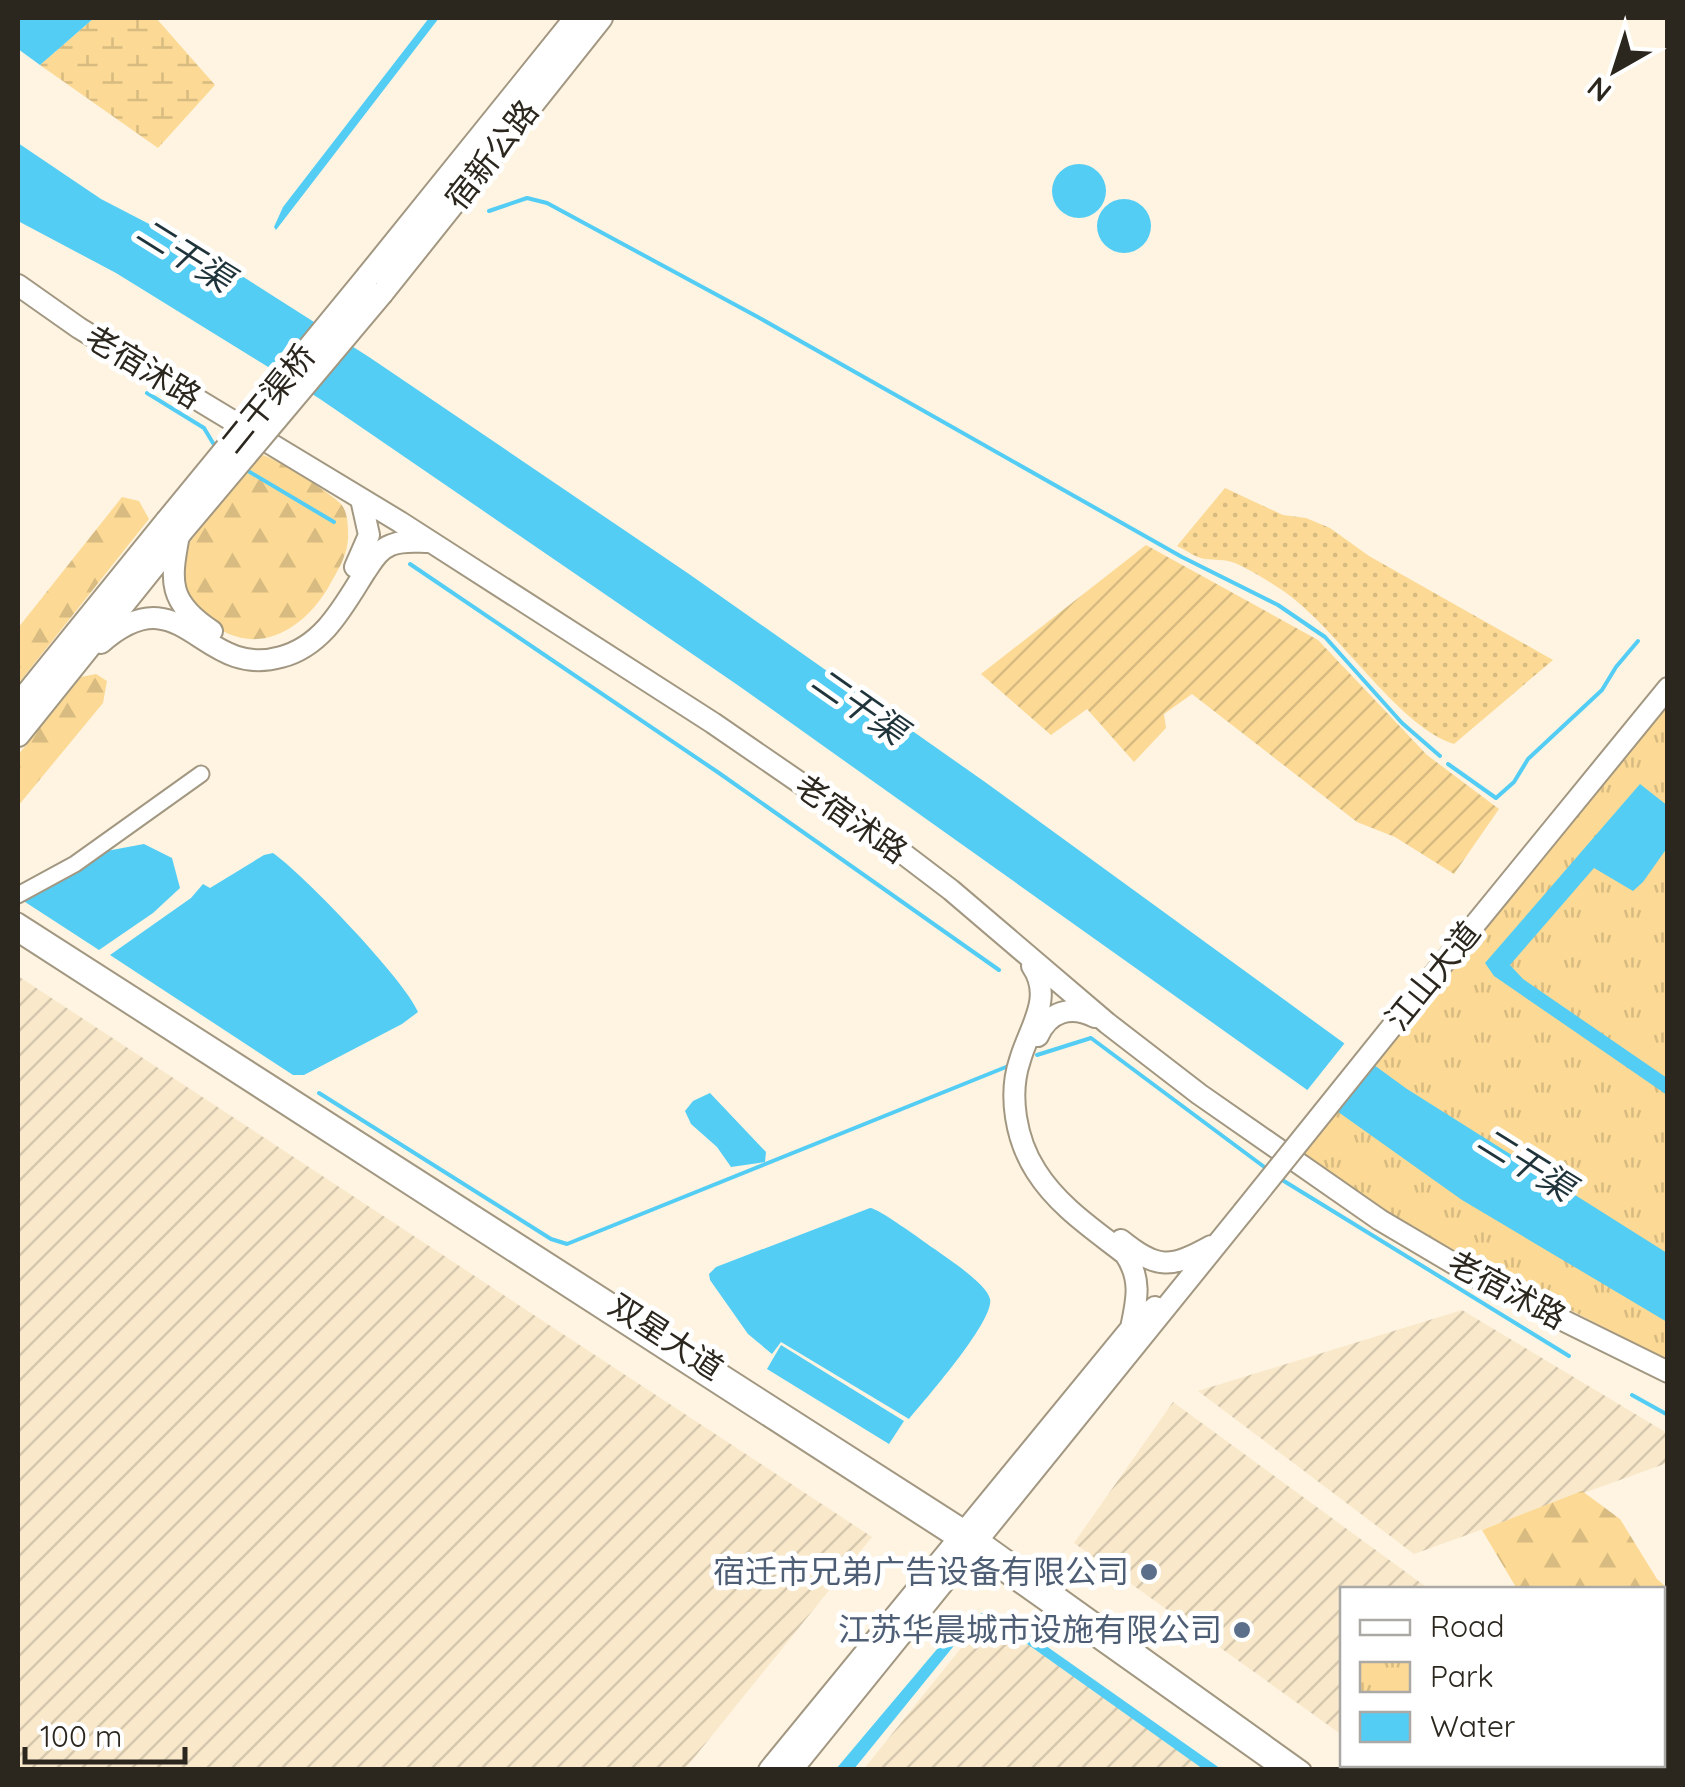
<svg xmlns="http://www.w3.org/2000/svg" width="1685" height="1787" viewBox="0 0 1685 1787" font-family="Quicksand,'Noto Sans SC',sans-serif">
	<style>
		.industrial { fill: url(#industrial-furrows) }
		.grass { fill: url(#grass-dots) }
		.forest { fill: url(#forest-firs) }
		.wetland { fill: url(#wetland-marsh) }
		.park { fill: url(#park-tufts) }
		.garden { fill: url(#garden-furrows) }
		.water { fill: #54cdf5 }
		.pier { fill: #fef4e1 }
		.lines { fill: none; stroke-linecap: round; stroke-linejoin: round }
		.stream { stroke: #54cdf5; stroke-width: 4 }
		.minor-casing { stroke: #a29781; stroke-width: 19 }
		.major-casing { stroke: #a29781; stroke-width: 24 }
		.highway-casing { stroke: #a29781; stroke-width: 26 }
		.minor { stroke: #fff; stroke-width: 15 }
		.major { stroke: #fff; stroke-width: 20 }
		.highway { stroke: #fff; stroke-width: 22 }
		.major-bridge-casing { stroke: #a29781; stroke-width: 24; stroke-linecap: butt }
		.highway-bridge-casing { stroke: #a29781; stroke-width: 26; stroke-linecap: butt }
		.major-bridge { stroke: #fff; stroke-width: 20 }
		.highway-bridge { stroke: #fff; stroke-width: 22 }
		.service-dot { fill: #5c6f8a; stroke: #fff; stroke-width: 4 }
		.labels { text-anchor: middle; stroke-width: 10; stroke-linejoin: round; paint-order: stroke }
		.street-label { font-size: 32px; fill: #2b271e; stroke: #fff }
		.service-label { font-size: 32px; fill: #4e5e75; stroke: #fff; text-anchor: end }
		.water-label { font-size: 35px; font-style: italic; fill: #1f343b; stroke: #fff }
	</style>
	<defs>
		<pattern id="industrial-furrows" width="10" height="10" patternUnits="userSpaceOnUse" patternTransform="scale(2.5)"><rect width="10" height="10" fill="#f9e9ca"/><path d="M-1 1l2-2M0 10L10 0M9 11l2-2" fill="none" stroke="#d6c8ad"/></pattern>
		<pattern id="grass-dots" width="8" height="8" patternUnits="userSpaceOnUse" patternTransform="scale(2.5)"><rect width="8" height="8" fill="#fcda95"/><path d="M2 2h.1M6 6h.1" fill="none" stroke="#d8bb80" stroke-width="1.8" stroke-linecap="round"/></pattern>
		<pattern id="forest-firs" width="22" height="20" patternUnits="userSpaceOnUse" patternTransform="scale(2.5)"><rect width="22" height="20" fill="#fcda95"/><path d="M5 1l3.5 6h-7zM16 11l3.5 6h-7z" fill="#d8bb80"/></pattern>
		<pattern id="wetland-marsh" width="20" height="14" patternUnits="userSpaceOnUse" patternTransform="scale(2.5)"><rect width="20" height="14" fill="#fcda95"/><path d="M1 5h8M5 5V1M11 12h8M15 12V8" fill="none" stroke="#d8bb80"/></pattern>
		<pattern id="park-tufts" width="24" height="20" patternUnits="userSpaceOnUse" patternTransform="scale(2.5)"><rect width="24" height="20" fill="#fcda95"/><path d="M3 7l-1-3M5 7V3M7 7l1-3M15 17l-1-3M17 17v-4M19 17l1-3" fill="none" stroke="#d8bb80"/></pattern>
		<pattern id="garden-furrows" width="10" height="10" patternUnits="userSpaceOnUse" patternTransform="scale(2.5)"><rect width="10" height="10" fill="#fcda95"/><path d="M-1 1l2-2M0 10L10 0M9 11l2-2" fill="none" stroke="#d8bb80"/></pattern>
	</defs>
	<rect width="100%" height="100%" fill="#fef4e1"/>
	<path class="industrial" d="M18 976 872 1537 685 1769H18Z
		M1462 1310 1667 1433V1463L1414 1554 1198 1391Z
		M1173 1402 1429 1589 1342 1590V1735L1074 1543Z
		M990 1612 1209 1770H863Z
		M1663 1763 1667 1769 1391 1770 1384 1765Z"/>
	<path class="grass" d="M1225 488 1283 515 1306 518 1330 528 1369 556 1553 660 1454 744C1397 726 1338 628 1282 590 1268 581 1251 570 1235 563 1224 559 1215 560 1205 559 1196 558 1186 550 1177 546Z"/>
	<path class="forest" d="M263 455C278 460 329 492 340 503 347 510 348 523 348 532 349 555 338 569 328 588 299 636 248 660 203 616 190 603 178 590 178 570 177 549 244 470 263 455Z
		M122 497 139 501 149 519 18 684V628Z
		M96 674 107 681 103 703 18 806V755L81 677Z
		M1582 1491 1620 1519 1657 1579 1667 1588V1693L1663 1689 1662 1590 1517 1589 1482 1530Z"/>
	<path class="wetland" d="M94 18H156L215 85 158 148 40 65Z"/>
	<path class="park" d="M1667 700V1360L1418 1231 1299 1158Z"/>
	<path class="garden" d="M1146 545 1318 640 1427 755 1499 809 1454 874 1395 837 1357 822 1192 694 1164 714 1166 728 1134 762 1087 709 1051 735 981 674Z"/>
	<path class="water" d="M18 18H94L40 65 18 49Z
		M429 18H439L276 230 274 227 283 207Z
		M18 143 101 199 209 255 369 357 689 574 985 782 1407 1089 1667 1253V1322L1462 1200 739 686 320 399 116 273 18 221Z
		M1052 191a27 27 0 1 1 54 0a27 27 0 1 1-54 0Z
		M1097 226a27 27 0 1 1 54 0a27 27 0 1 1-54 0Z
		M1640 784 1668 806 1667 848 1643 882 1633 891 1594 868 1510 965 1523 979 1667 1078V1095L1494 976 1485 963Z
		M144 844 172 858 180 888 153 913 99 950 22 900 101 852Z
		M273 853C303 874 405 980 418 1012L402 1024 304 1075H293L110 955 191 898 203 884 210 888 264 855Z
		M710 1093 766 1152 765 1162 731 1167 717 1147 691 1124 685 1111 693 1101Z
		M870 1208C878 1208 923 1241 933 1248 947 1258 987 1284 990 1299 995 1320 925 1400 909 1419L781 1342 772 1354 748 1334 710 1280 709 1274 716 1267Z
		M781 1345 904 1421 889 1444 767 1369Z
		M987 1611 1002 1615 1221 1769H1203L995 1621 974 1627 961 1637 854 1769H836L959 1623Z"/>
	<path class="pier" d="M1348 1039 1373 1057 1330 1111 1305 1093Z"/>
	<g class="lines">
		<path class="stream" d="M489 211 527 198 547 203 756 316 1182 557 1278 605 1325 637 1402 723 1440 756
			M147 393 204 428 216 448
			M243 468 334 522
			M410 564 719 773 999 970
			M1448 764 1496 798 1514 782 1528 759 1602 690 1616 667 1638 641
			M1037 1055 1091 1038 1267 1169
			M319 1093 551 1239 567 1244 1011 1065
			M1279 1178 1569 1356
			M1632 1395 1668 1415
			M1662 1750 1668 1754"/>
		<defs>
			<path id="minor" d="M18 895 75 864 201 774
				M18 921 968 1530 1303 1770
				M18 934 958 1541 1281 1770"/>
			<path id="major" d="M18 285 79 328 400 522 713 723 905 855 951 890 1107 1023 1199 1094 1380 1220 1485 1282 1668 1372
				M179 535C170 582 168 602 212 631
				M355 567 369 535 361 499
				M101 643C183 571 200 680 281 657 323 646 343 607 365 572 372 562 378 550 391 545 403 540 416 542 429 542
				M1032 966C1054 998 1029 1028 1020 1060 1008 1095 1016 1140 1036 1171 1058 1206 1093 1229 1125 1254 1142 1279 1137 1300 1131 1328
				M1419 993 1668 688
				M1038 1036C1049 1011 1071 1005 1095 1017
				M1121 1240C1158 1270 1171 1268 1211 1246
				M769 1770 1131 1328 1155 1307
				M792 1770 1243 1212"/>
			<path id="highway" d="M368 276 576 18
				M382 293 601 18
				M18 705 167 521
				M18 735 181 532"/>
		</defs>
		<use href="#minor" class="minor-casing"/>
		<use href="#major" class="major-casing"/>
		<use href="#highway" class="highway-casing"/>
		<use href="#minor" class="minor"/>
		<use href="#major" class="major"/>
		<use href="#highway" class="highway"/>
		<defs>
			<path id="major-bridge" d="M1243 1212 1419 993"/>
			<path id="highway-bridge" d="M167 521 368 276
				M181 532 382 293"/>
		</defs>
		<use href="#major-bridge" class="major-bridge-casing"/>
		<use href="#highway-bridge" class="highway-bridge-casing"/>
		<use href="#major-bridge" class="major-bridge"/>
		<use href="#highway-bridge" class="highway-bridge"/>
	</g>
	<g class="service-dot">
		<circle cx="1149" cy="1572" r="10"/>
		<circle cx="1242" cy="1630" r="10"/>
	</g>
	<g class="labels">
		<g class="street-label">
			<text transform="translate(492 155) rotate(-52)" y="11">宿新公路</text>
			<text transform="translate(143 367) rotate(31)" y="11">老宿沭路</text>
			<text transform="translate(268 399) rotate(-51)" y="11">二干渠桥</text>
			<text transform="translate(851 819) rotate(35)" y="11">老宿沭路</text>
			<text transform="translate(1433 976) rotate(-51)" y="11">江山大道</text>
			<text transform="translate(1507 1290) rotate(28)" y="11">老宿沭路</text>
			<text transform="translate(666 1337) rotate(33)" y="11">双星大道</text>
		</g>
		<g class="service-label">
			<text x="1129" y="1583">宿迁市兄弟广告设备有限公司</text>
			<text x="1222" y="1641">江苏华晨城市设施有限公司</text>
		</g>
		<g class="water-label">
			<text transform="translate(185 255) rotate(32)" y="12">二干渠</text>
			<text transform="translate(859 706) rotate(35)" y="12">二干渠</text>
			<text transform="translate(1526 1164) rotate(32)" y="12">二干渠</text>
		</g>
	</g>
	<rect width="1685" height="1787" fill="none" stroke="#2b271e" stroke-width="40"/>
	<rect x="1340" y="1587" width="325" height="180" fill="#ffffff" stroke="#aaa9a5" stroke-width="2.5"/>
	<rect x="1360" y="1620" width="50" height="15" fill="#ffffff" stroke="#aaa9a5" stroke-width="2.5"/>
	<text x="1430" y="1637" font-size="30" fill="#2b271e">Road</text>
	<rect x="1360" y="1662" width="50" height="30" fill="url(#park-tufts)" stroke="#aaa9a5" stroke-width="2.5"/>
	<text x="1430" y="1687" font-size="30" fill="#2b271e">Park</text>
	<rect x="1360" y="1712" width="50" height="30" fill="#54cdf5" stroke="#aaa9a5" stroke-width="2.5"/>
	<text x="1430" y="1737" font-size="30" fill="#2b271e">Water</text>
	<g transform="translate(1615 70) rotate(219)" stroke="#ffffff" stroke-width="8" paint-order="stroke">
	<path d="M0-8L18 38L0 25L-18 38Z" fill="#2b271e"/>
	<text y="-15" font-size="28" font-weight="bold" text-anchor="middle" fill="#2b271e">N</text>
	</g>
	<path d="M25 1747v15h160v-15" fill="none" stroke="#2b271e" stroke-width="5"/>
	<text x="40" y="1747" font-size="30" fill="#2b271e" stroke="#ffffff" stroke-width="8" paint-order="stroke">100 m</text>
</svg>
